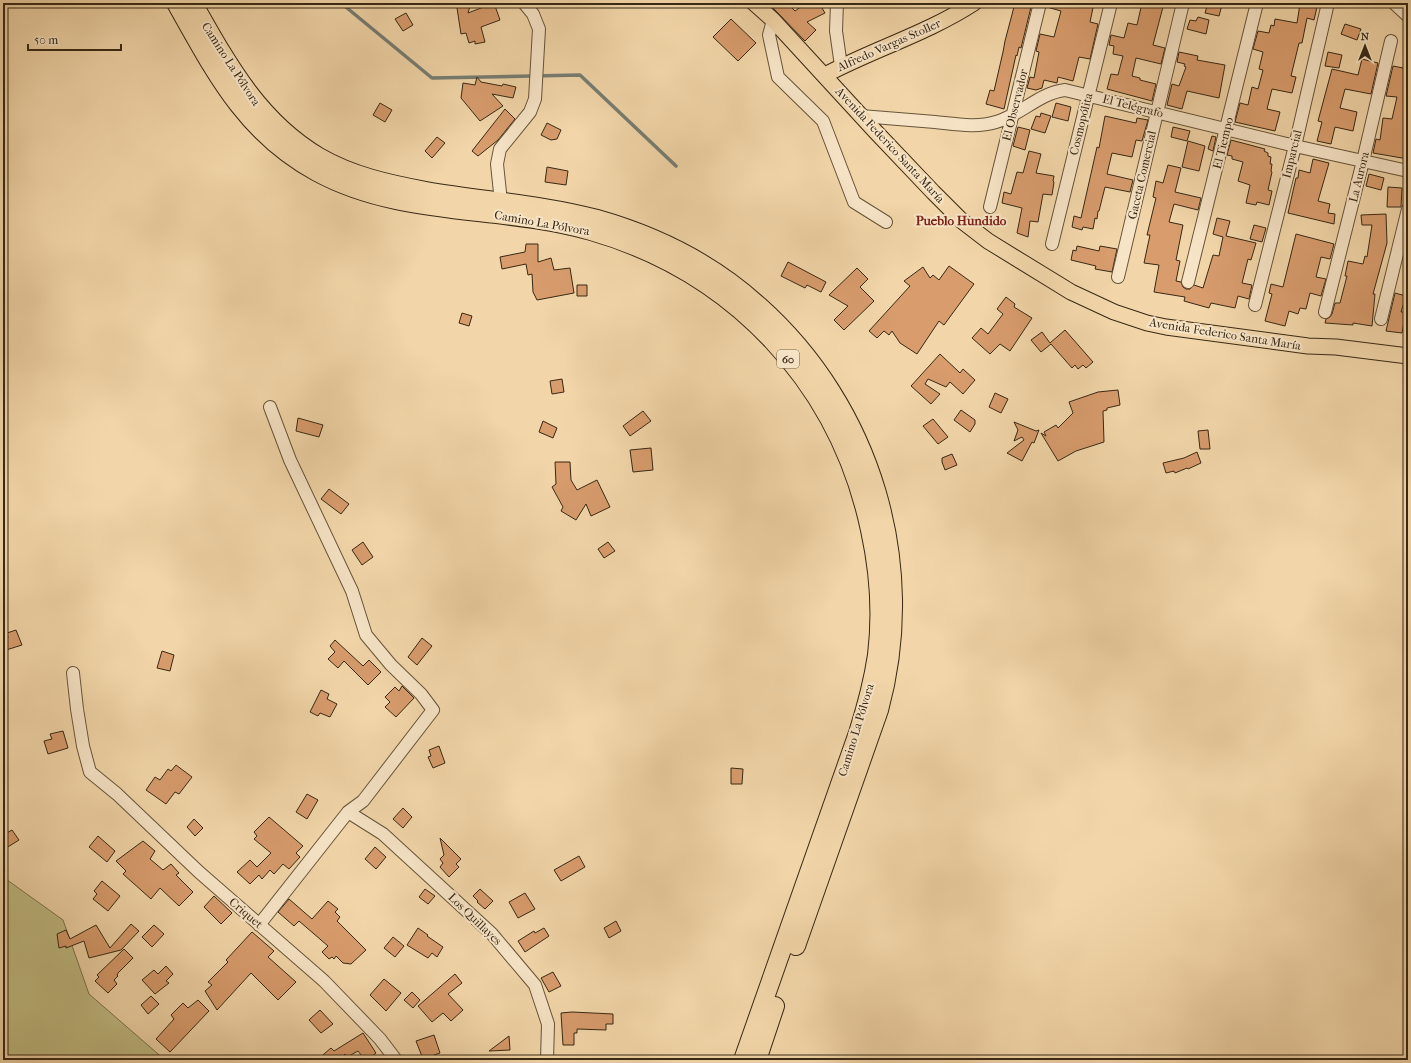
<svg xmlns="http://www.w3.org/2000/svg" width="1411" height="1063" viewBox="0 0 1411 1063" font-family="'IM FELL French Canon',serif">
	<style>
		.green { fill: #c1bc83; stroke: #7c724c }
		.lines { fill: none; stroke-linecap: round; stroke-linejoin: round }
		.stream { stroke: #767d74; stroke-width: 3.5 }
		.building { fill: #d89c6d; stroke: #382814 }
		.minor-casing { stroke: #665439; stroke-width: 14 }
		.major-casing { stroke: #382814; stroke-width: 17 }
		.highway-casing { stroke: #382814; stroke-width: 20 }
		.minor { stroke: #f7e4c7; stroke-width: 12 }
		.major { stroke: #f2d6a9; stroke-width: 15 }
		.highway { stroke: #f2d6a9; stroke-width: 18 }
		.labels { text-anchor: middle; stroke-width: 4; stroke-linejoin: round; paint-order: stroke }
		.shield { fill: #f7e4c7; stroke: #71604a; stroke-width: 1 }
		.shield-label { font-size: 11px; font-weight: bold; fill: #382814 }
		.street-label { font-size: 12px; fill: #382814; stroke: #f7e4c7 }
		.neighbourhood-label { font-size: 13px; font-weight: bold; fill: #7a1f14; stroke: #f7e4c7 }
	</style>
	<rect width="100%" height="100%" fill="#f2d6a9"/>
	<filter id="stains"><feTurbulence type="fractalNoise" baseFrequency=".005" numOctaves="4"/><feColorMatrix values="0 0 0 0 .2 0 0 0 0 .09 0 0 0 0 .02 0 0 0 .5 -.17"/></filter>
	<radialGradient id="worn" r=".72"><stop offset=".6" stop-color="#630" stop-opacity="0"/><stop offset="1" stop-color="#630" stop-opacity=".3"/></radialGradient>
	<path class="green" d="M3 877 63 920 89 994 165 1060H3Z"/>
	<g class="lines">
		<path class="stream" d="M341 3 432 78 580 75 676 166"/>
	</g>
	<path class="building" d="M459 3H471L468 13 494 3 500 20 481 27 485 42 475 44V41L469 43 466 33 461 34 457 8Z
		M778 3H787L795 11 806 3H819L825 13 807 22 816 30 805 41 773 8Z
		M1015 3H1032L1021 48 1019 47 1017 56 1016 55 1004 109 986 104 990 90 994 91 1003 52 1005 41Z
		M1047 3H1094L1090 22 1098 24 1090 59 1079 57 1073 81 1058 77 1057 83 1044 80 1042 88 1036 90 1027 88 1030 77 1034 78 1039 52 1036 51 1040 34 1054 37 1061 11 1047 7Z
		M1142 3H1164L1153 45 1165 48 1161 64 1136 58 1132 76 1140 78V80L1156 84 1152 101 1107 89 1111 74 1118 75 1123 56 1113 54 1114 46 1109 45 1111 35 1124 38 1128 23 1137 25Z
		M1208 3 1222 5 1219 16 1205 13Z
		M1300 4 1317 7 1314 20 1307 18 1302 43H1299L1291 76 1296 77 1292 93 1272 89 1267 109 1280 112 1275 131 1235 122 1240 103 1248 105 1252 87 1258 89 1263 70 1259 69 1263 52 1253 49 1258 31 1269 33 1271 25 1274 26 1275 19 1297 23Z
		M406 13 413 25 403 31 395 19Z
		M1198 17 1209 20 1206 34 1187 29 1190 20 1196 21Z
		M731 19 756 43 738 61 713 37Z
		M1345 24 1361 29 1357 40 1341 34Z
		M1179 52 1198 56 1197 60 1225 65 1219 98 1187 91 1182 109 1167 105 1172 84 1179 86 1186 67 1184 66 1185 64 1177 62Z
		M1328 52 1342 55 1339 68 1325 66Z
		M1362 59 1378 63 1371 94 1345 89 1340 108 1357 112 1353 131 1335 127 1331 144 1317 141 1322 122 1318 121 1332 69 1358 75Z
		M1393 66 1408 69V159L1373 153 1376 139 1380 140 1383 118 1392 119 1397 97 1386 96Z
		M477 77 481 82 502 86 503 84 516 87 513 98 492 94 503 106 480 121 461 98 463 83 475 85Z
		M380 103 392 110 385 122 373 115Z
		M1056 103 1071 107 1068 121 1052 117Z
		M505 109 515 119 498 140 478 156 472 151Z
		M1041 113 1051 116 1045 133 1031 129 1036 116 1040 117Z
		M1105 116 1136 123 1137 118 1148 120 1142 141 1136 140 1132 157 1112 153 1107 174 1133 180 1130 192 1105 187 1099 211H1098L1097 219 1095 218 1093 229 1083 227 1082 230 1072 227 1074 216 1081 218 1097 147 1099 148Z
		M547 123 561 130 557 139 551 140 541 135Z
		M1018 127 1030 130 1025 150 1013 146Z
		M1173 127 1190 131 1187 141 1171 137Z
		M1212 136 1216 137 1213 151 1208 149Z
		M437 137 445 143 432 158 425 151Z
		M1231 140 1265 149 1264 151 1268 153V156L1271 157 1270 164H1272L1271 171 1272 172 1268 190 1272 191 1269 205 1257 202 1256 205 1246 203 1250 185 1238 181 1243 162 1232 159V156L1227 155Z
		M1188 141 1205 146 1199 171 1182 167Z
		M1029 151 1041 154 1036 173 1054 176 1053 181 1054 182 1052 195 1043 194 1038 222 1030 221 1028 237 1017 233 1022 208 1002 203 1004 192 1011 194 1017 172 1023 173Z
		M1313 159 1329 163 1318 201 1330 204 1328 213 1335 214 1334 224 1288 213 1296 178H1298L1299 170 1310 173Z
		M1168 165 1181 168 1175 192 1201 198 1198 210 1174 204 1169 222 1183 225 1176 260 1180 261 1176 281 1181 282 1183 287 1186 289H1190L1194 285 1203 288 1213 255 1219 256 1223 237 1213 234 1217 218 1230 221 1226 236 1256 243 1251 260 1248 259 1242 283 1252 285 1249 299 1238 296 1235 308 1211 303 1209 308 1184 301 1185 297 1154 292 1159 265 1144 263 1150 235H1147L1156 198 1153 197 1156 181 1163 183Z
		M547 167 568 171 566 185 545 182Z
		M1369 174 1384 178 1381 190 1366 186Z
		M1388 187 1402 188 1401 207H1387Z
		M1386 214 1387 243 1373 294H1375L1372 326 1353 323V325L1325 323 1326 319 1330 317 1332 314 1335 303H1340L1347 276H1345L1348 261 1363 264 1365 256 1367 257 1372 225H1362L1361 215Z
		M1254 225 1266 228 1262 242 1250 239Z
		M1296 234 1334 244 1330 259 1321 257 1316 277 1326 279 1321 296 1310 293 1306 309 1300 308 1298 314 1289 311 1285 326 1265 321 1272 294 1269 293 1271 284 1283 287Z
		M526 244H538V262L551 258 554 270 570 268 574 293 537 300 533 292 532 274 528 275 526 264 502 269 500 257 525 252Z
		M1077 246 1099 251 1100 246 1117 249 1112 272 1095 269 1096 266 1071 260 1073 250 1076 251Z
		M788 262 826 282 821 292 807 285 805 288 781 276Z
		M949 266 974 284 944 325 939 321 917 354 900 343 892 331 889 335 884 331 877 338 869 331 910 286 904 281 923 267 930 278 933 275 939 280Z
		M857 268 868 279 860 287 874 301 844 330 834 320 848 306 829 295Z
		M577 285H587V296H577Z
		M1395 293 1406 296 1401 312H1406L1402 333 1386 331Z
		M1006 297 1015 304 1014 307 1032 318 1010 351 1000 344 990 354 972 338 981 328 988 334 1003 314 997 309Z
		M462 313 472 316 469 326 459 323Z
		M1065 330 1093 362 1086 368 1083 365 1078 369 1075 365 1072 368 1051 344 1041 352 1031 340 1042 332 1050 343Z
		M940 354 960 373 963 369 975 380 963 394 950 382 946 387 928 379 925 384 940 394 931 404 911 386Z
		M562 379 564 392 552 394 550 381Z
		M1118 390 1120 405 1107 408V410L1103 411 1104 442 1076 451 1058 461 1041 433 1046 436 1044 432 1056 425 1058 428 1073 413 1069 402 1098 392Z
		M995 393 1008 399 1001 413 989 407Z
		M961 410 975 420V424L970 432 954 420Z
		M643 411 651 421 630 436 623 426Z
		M298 418 323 425 319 437 296 431Z
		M933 419 948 437 938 444 923 426Z
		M543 421 557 428 553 438 539 432Z
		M1014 422 1036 431 1039 430 1034 443 1032 442 1022 461 1007 453 1024 440 1022 437 1014 441 1018 430Z
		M1208 430 1210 449H1200L1198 431Z
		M651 448 653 470 633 472 630 450Z
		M1197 452 1201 463 1188 469 1187 468 1175 473 1174 471 1166 473 1163 463 1184 458Z
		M952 454 957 465 945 470 942 462V458Z
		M555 462H570L571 480 577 490 597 480 610 507 591 516 586 504 576 520 561 511 563 507 552 487 556 484Z
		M329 489 349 504 341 514 321 499Z
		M363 542 373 557 362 565 352 550Z
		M608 542 615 551 604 558 598 549Z
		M16 630 22 645 3 651V640L8 638 7 633Z
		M422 638 432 646 417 665 408 657Z
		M335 640 363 666 369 660 381 672 368 685 344 661 338 668 328 659 335 652 330 646Z
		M162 651 174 655 170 671 157 668Z
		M402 686 414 698 396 717 385 707 390 702 385 697 395 687 399 691Z
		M321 690 329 694 327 699 337 704 330 717 320 713 318 716 310 712Z
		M63 731 68 748 48 754 44 741 52 739 50 734Z
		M439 746 445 763 433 768 428 757 431 756 429 750Z
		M176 765 192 777 179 794 175 792 166 804 146 790 155 777 160 780 168 769 171 771Z
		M731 768 743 769 742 784H731Z
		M307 794 318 800 307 819 296 812Z
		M403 808 412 817 403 828 393 819Z
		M269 817 303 846 296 853 300 857 289 869 283 864 274 874 270 870 262 879 259 875 250 884 237 872 250 860 257 867 271 853 254 839 257 836 254 832Z
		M194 819 203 828 195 836 187 827Z
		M12 830 19 840 3 850V835Z
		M98 836 115 851 107 862 89 847Z
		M440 838 461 859 456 864 459 867 449 877 440 867 443 863 440 859 444 855Z
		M143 841 155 851 150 859 163 870 171 864 179 873 176 875 193 892 179 906 160 888 151 899 123 874 126 871 116 861Z
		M375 847 386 857 376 869 365 859Z
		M579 856 585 867 561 881 554 870Z
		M102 881 120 896 108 911 93 899 97 894 94 891Z
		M425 889 435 896 428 904 419 897Z
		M480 889 493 901 485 909 477 902 478 901 473 896Z
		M525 893 535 909 518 918 509 902Z
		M214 896 232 913 221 924 204 907Z
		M289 899 312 919 328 901 338 909 335 912 340 917 337 921 366 950 351 964 343 963 336 956 334 959 332 957 329 959 322 952 328 946 299 921 294 926 278 912Z
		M616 921 621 931 609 938 604 928Z
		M131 924 139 931 121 950 89 958 84 941 66 948V946L59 948 57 934 66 930 70 939 96 925 110 948Z
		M154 925 164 934 152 947 142 937Z
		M418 928 428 935 427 936 443 947 437 957 432 953 428 958 407 945Z
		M544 928 549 936 525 952 518 941 534 931 535 933Z
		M252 932 274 951 268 957 296 982 278 1000 251 973 217 1010 205 991 212 985 208 982 228 962 226 960Z
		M393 937 404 946 395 957 384 948Z
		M124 949 133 958 118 973 117 975 118 976 114 980 117 984 108 993 95 981 99 977 97 975Z
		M166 966 173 974 166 981 169 983 155 994 142 980 154 970 158 974Z
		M553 972 561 986 549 992 541 978Z
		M455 974 462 983 448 994 463 1010 451 1021 443 1013 432 1022 418 1006Z
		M384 979 401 993 386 1011 370 995Z
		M412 992 420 1000 413 1008 404 1000Z
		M151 996 159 1004 148 1014 141 1005Z
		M198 1000 209 1011 170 1052 156 1039 174 1019 171 1015 183 1003 188 1008Z
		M320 1010 333 1024 321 1033 309 1020Z
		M572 1012 613 1014V1024H606V1030L577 1029V1033H574V1045H563L561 1013Z
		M363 1033 376 1053 367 1060H365L358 1051 347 1057 345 1054 341 1058 342 1060H317L331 1048 334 1051Z
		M434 1035 440 1053 423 1059 416 1041Z
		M509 1036 510 1050 489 1051Z"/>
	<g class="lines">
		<defs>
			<path id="minor" d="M837 3 836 31 841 66
				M1394 3 1408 16
				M773 20 769 35 778 77 823 121 854 202 886 222
				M861 116C886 118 910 120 935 122 955 124 977 128 996 122 1021 115 1039 93 1065 90L1295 146 1408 171
				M501 202 497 164 500 149 530 112 535 99 539 29 533 14 524 3
				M990 207 1040 3
				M1052 244 1111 3
				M1118 277 1183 3
				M1188 282 1257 3
				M1255 305 1295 146 1328 3
				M1325 312 1363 161 1391 41
				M1381 319 1408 209
				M73 673 77 709 83 746 90 772 117 794 199 872 324 981 380 1039 396 1060
				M348 812 383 834 492 934 535 985 548 1024 547 1060
				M259 925 348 812 363 801 433 710 421 694 391 665 366 635 352 591 290 460 270 407"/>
			<path id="major" d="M754 3 773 20 875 131 933 192 962 221 988 241 1071 292 1114 312 1147 323 1166 327 1308 346 1336 347 1408 356
				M825 75C874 49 928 33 974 3"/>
			<path id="highway" d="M176 3C215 72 245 133 317 172 402 218 500 205 591 231 734 272 839 383 870 530 879 571 882 614 877 655 873 682 866 708 858 733L743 1060
				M193 3C227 63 258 121 319 157 352 176 388 184 426 191 483 201 541 204 597 219 657 236 713 264 759 306 872 407 919 564 879 710L796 946
				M757 1060 775 1006"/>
		</defs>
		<use href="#minor" class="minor-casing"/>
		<use href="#major" class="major-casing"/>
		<use href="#highway" class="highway-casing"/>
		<use href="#minor" class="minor"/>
		<use href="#major" class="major"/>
		<use href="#highway" class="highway"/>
	</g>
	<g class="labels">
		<rect class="shield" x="777" y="350" width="22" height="18" rx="3"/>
		<g class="shield-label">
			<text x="788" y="363">60</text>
		</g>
		<g class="street-label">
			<text transform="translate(889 45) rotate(-24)" y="4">Alfredo Vargas Stoller</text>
			<text transform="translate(231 64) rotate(57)" y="4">Camino La Pólvora</text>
			<text transform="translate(1015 105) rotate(-76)" y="4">El Observador</text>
			<text transform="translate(1133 106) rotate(14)" y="4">El Telégrafo</text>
			<text transform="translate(1081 124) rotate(-76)" y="4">Cosmopólita</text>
			<text transform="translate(1223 143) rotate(-76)" y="4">El Tiempo</text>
			<text transform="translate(890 145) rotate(47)" y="4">Avenida Federico Santa María</text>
			<text transform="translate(1292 154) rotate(-76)" y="4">Imparcial</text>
			<text transform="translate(1142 175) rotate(-77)" y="4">Gaceta Comercial</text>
			<text transform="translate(1359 177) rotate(-76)" y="4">La Aurora</text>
			<text transform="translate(542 223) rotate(10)" y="4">Camino La Pólvora</text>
			<text transform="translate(1225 334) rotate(9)" y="4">Avenida Federico Santa María</text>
			<text transform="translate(856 730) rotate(-73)" y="4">Camino La Pólvora</text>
			<text transform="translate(246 913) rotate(41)" y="4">Criquet</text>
			<text transform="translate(475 919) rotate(44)" y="4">Los Quillayes</text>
		</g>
		<g class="neighbourhood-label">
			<text x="961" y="225">Pueblo Hundido</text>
		</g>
	</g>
	<rect width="1411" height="1063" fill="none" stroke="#f2d6a9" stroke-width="16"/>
	<rect x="4" y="4" width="1403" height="1055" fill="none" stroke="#382814" stroke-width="2"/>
	<rect x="8" y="8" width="1395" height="1047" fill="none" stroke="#382814"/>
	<g transform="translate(1365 46)" stroke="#f7e4c7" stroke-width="3" paint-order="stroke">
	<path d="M0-3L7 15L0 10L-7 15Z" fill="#382814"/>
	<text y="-6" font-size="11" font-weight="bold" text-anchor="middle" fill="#382814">N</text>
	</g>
	<path d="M28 44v6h93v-6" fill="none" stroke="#382814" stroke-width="2"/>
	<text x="34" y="44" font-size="12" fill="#382814" stroke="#f7e4c7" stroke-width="3" paint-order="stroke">50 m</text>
	<rect width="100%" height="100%" filter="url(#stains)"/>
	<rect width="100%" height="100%" fill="url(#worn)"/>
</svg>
